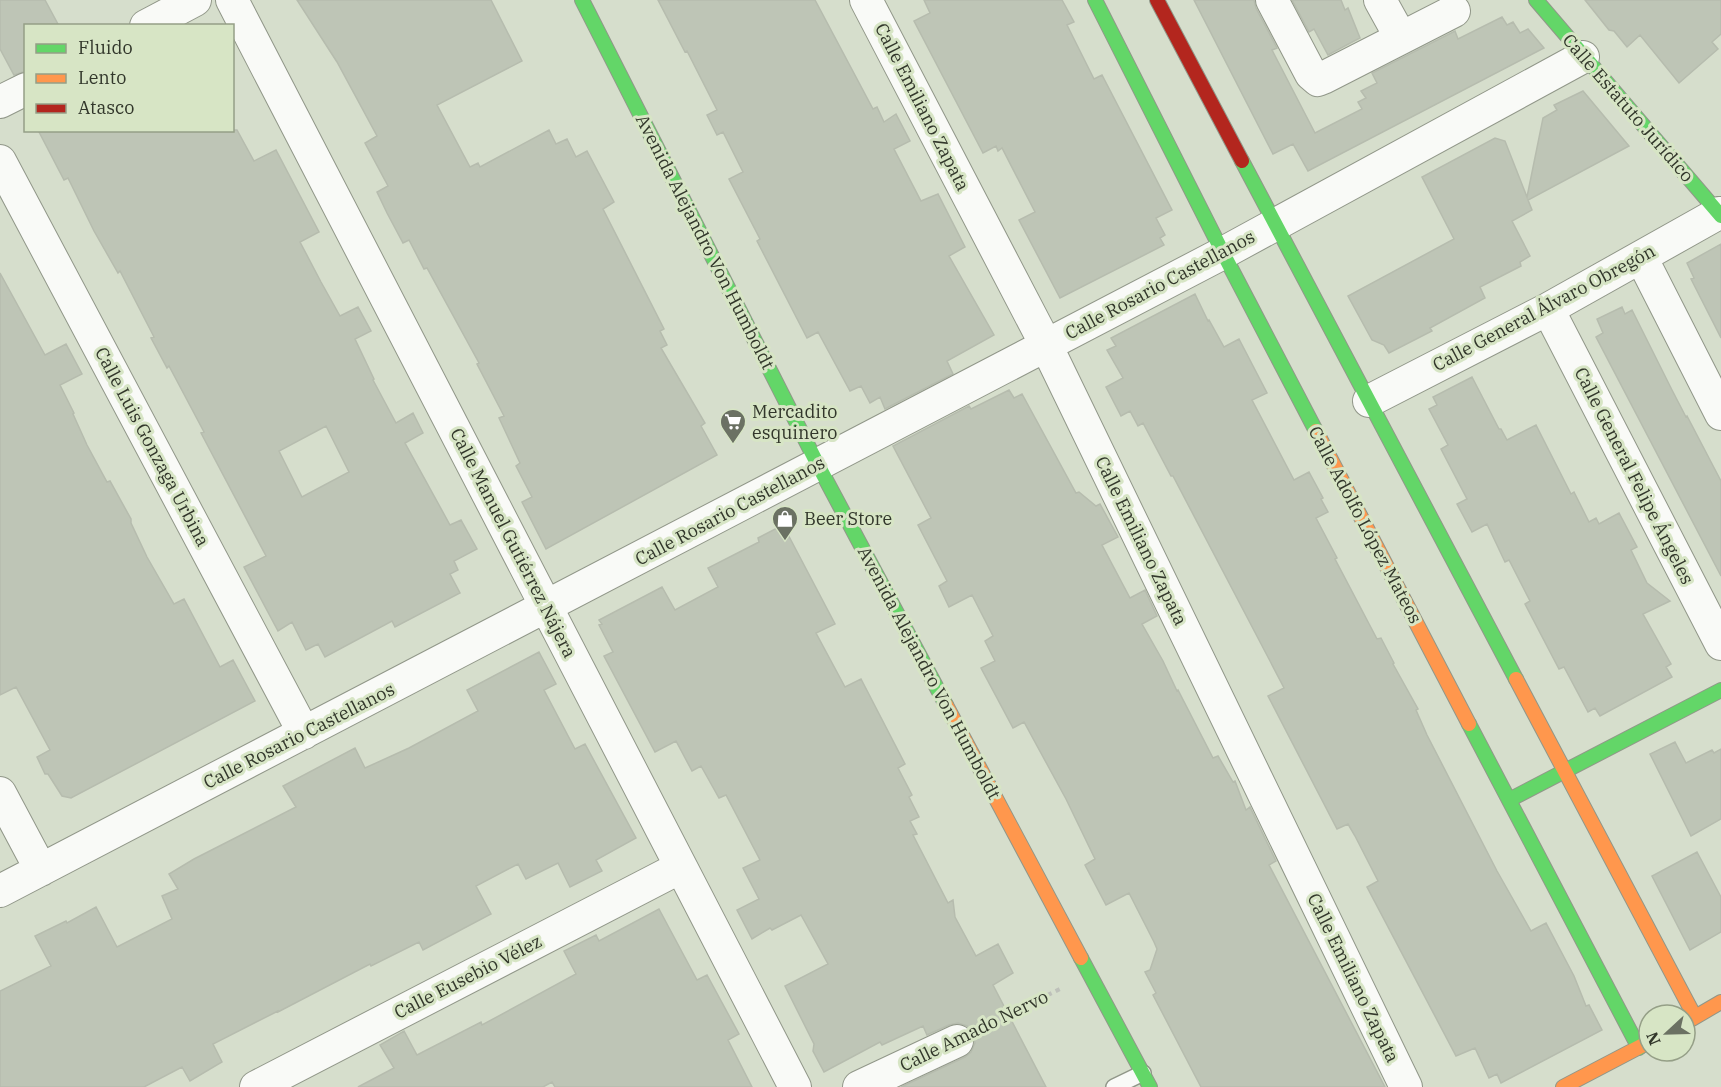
<svg xmlns="http://www.w3.org/2000/svg" width="1721" height="1087" viewBox="0 0 1721 1087" font-family="'IBM Plex Serif',serif">
	<style>
		.building { fill: #bec5b6; stroke: #b6bcae; stroke-width: 1.5; fill-rule: evenodd }
		.lines { fill: none; stroke-linecap: round; stroke-linejoin: round }
		.lane-casing { stroke: #919789; stroke-width: 18 }
		.street-casing { stroke: #919789; stroke-width: 34 }
		.fast-casing { stroke: #919789; stroke-width: 16 }
		.slow-casing { stroke: #919789; stroke-width: 16 }
		.jam-casing { stroke: #919789; stroke-width: 16 }
		.path { stroke: #bec1ba; stroke-width: 4; stroke-dasharray: 4.5 4.5; stroke-linecap: butt }
		.lane { stroke: #f9faf7; stroke-width: 15 }
		.street { stroke: #f9faf7; stroke-width: 32 }
		.fast { stroke: #63d668; stroke-width: 14 }
		.slow { stroke: #ff974d; stroke-width: 14 }
		.jam { stroke: #b3261e; stroke-width: 14 }
		.labels { text-anchor: middle; stroke-width: 6; stroke-linejoin: round; paint-order: stroke }
		.street-label { font-size: 18px; fill: #32372b; stroke: #d7e5c5 }
		.poi-label { font-size: 18px; fill: #32372b; stroke: #d7e5c5; text-anchor: start }
	</style>
	<rect width="100%" height="100%" fill="#d6decc"/>
	<path class="building" d="M0 0H45L59 26H26V71L14 75 0 49Z
		M297 0H491L522 61 437 105 470 167 478 163 480 167 549 130 556 144 567 139 576 157 587 151 614 202 603 209 664 329 660 331 667 345 661 348 705 423 701 426 717 455 546 549 522 502 532 497 516 466 520 463 499 418 504 416 477 364 479 363 427 268 424 269 409 240 403 243 387 213 377 192 388 186 365 143 377 136 337 62Z
		M658 0H815L873 109 877 107 884 122 896 114 910 141 894 149 921 201 938 194 965 247 949 256 994 335 947 361 953 374 885 409 880 397 870 403 861 386 850 391 818 332 807 338 757 241 760 239 729 179 743 172 723 132 717 135 707 115 717 110 687 51 685 52Z
		M924 0H1062L1074 22 1067 25 1094 79 1102 75 1172 210 1156 218 1165 235 1160 238 1164 245 1060 298 1019 220 1035 212 1002 148 998 151 996 146 983 153 914 21 930 13Z
		M1194 0H1254L1256 8 1277 48 1272 50 1315 133 1362 109 1358 102 1366 98 1361 91 1377 83 1372 73 1455 31 1458 39 1502 17 1507 25 1513 22 1520 33 1528 29 1544 48 1308 171 1293 144 1273 154Z
		M1292 0H1341L1345 10 1348 8 1360 38 1328 55 1314 29 1309 32Z
		M1585 0H1721V34L1712 42 1718 49 1679 83 1640 35 1627 47 1614 31 1609 30Z
		M1583 91 1629 146 1528 200 1532 210 1512 221 1530 256 1520 262 1521 266 1480 287 1485 298 1430 328 1432 331 1389 353 1384 345 1372 340 1348 296 1454 239 1422 177 1495 138 1505 141 1527 197 1543 118 1557 110 1554 105Z
		M38 130H237L254 161 276 150 319 232 300 242 321 282 340 316 358 307 371 331 355 339 374 379 373 380 396 423 413 413 423 433 405 443 450 525 461 520 477 549 454 561 458 570 450 574 460 593 395 627 392 621 325 657 318 644 306 650 292 622 278 631 244 567 266 556 201 433 204 432 169 366 167 368 151 338 154 337 120 271 118 273 94 231 68 178 64 180ZM326 426 349 472 302 497 279 451Z
		M1721 244V338L1691 279 1694 278 1687 263Z
		M0 273 45 355 66 344 82 374 60 385 74 413 73 414 87 445 107 482 110 481 131 519V523L147 557 174 604 184 599 220 667 233 660 255 701 71 798 62 796 48 774H45L37 757 50 750 16 687 0 695Z
		M1195 294 1208 321 1209 320 1224 347 1239 339 1267 393 1252 400 1294 480 1309 472 1323 498 1321 499 1328 512 1316 518 1337 558 1335 559 1377 639 1381 638 1394 663 1393 664 1418 709 1416 710 1427 735 1497 871 1531 931 1546 923 1574 976 1586 1006 1589 1005 1602 1030 1501 1083 1497 1074 1489 1078 1475 1048 1456 1056 1367 887 1378 881 1355 836 1348 824 1337 829 1268 696 1284 688 1270 661 1173 476H1171L1143 423 1138 426 1130 411 1121 416 1106 387 1123 378 1107 350 1116 346 1111 338Z
		M1622 307 1625 314 1632 310 1672 390 1686 417 1687 416 1721 481V576L1596 337 1603 333 1597 319Z
		M1472 377 1499 429H1501L1507 440 1536 425 1571 494 1574 492 1589 522 1596 518 1599 524 1619 513 1637 547 1631 550 1647 583 1670 601 1643 614 1671 664 1666 667 1672 677 1600 716 1595 708 1588 712 1564 667 1559 669 1525 604 1530 601 1509 560 1505 562 1487 524 1472 532 1457 504 1467 499 1441 449 1448 445 1429 409 1437 405 1433 397Z
		M1009 390 1014 398 1022 394 1076 493 1079 492 1096 506 1100 504 1118 537 1102 545 1130 598 1145 590 1157 616 1142 624 1163 661 1177 691 1178 690 1213 758 1218 756 1233 782 1235 781 1246 810 1250 807 1276 861 1269 865 1385 1087H1201L1153 995 1156 993 1145 972 1150 970 1157 949 1154 942 1129 893 1106 905 1085 865 1095 859 1066 799 1024 722 1013 728 981 668 995 661 985 641 993 636 972 595 949 607 939 586 947 581 918 525 931 518 893 446 969 406 971 409Z
		M783 525 835 624 816 633 845 687 861 679 905 764 898 768 912 795 909 797 919 817 910 821 917 834 913 835 948 903 953 900 955 917 976 956 998 944 1013 973 993 985 1046 1087H901L965 1057 971 1052 975 1043 973 1034 967 1026 958 1023 949 1025 927 1035 923 1026 882 1045 880 1042 824 1072 813 1051 814 1044 785 986 828 964 801 915 772 930 770 928 752 939 737 910 759 899 743 868 760 860 726 795 719 798 701 766 692 771 676 741 655 752 604 656 613 652 599 625 602 624 599 620 662 587 675 610 718 587 708 568 759 542 758 538Z
		M539 652 556 684 544 690 575 749 585 744 636 838 596 860 602 871 570 887 558 863 526 879 518 864 476 886 491 914 423 950 419 942 371 966 370 964 278 1012V1011L213 1044 222 1062 190 1081 182 1067 144 1087H0V991L51 966 35 936 66 921 67 923 96 907 117 947 172 919 162 896 178 889 169 874 194 859 296 807 283 786 355 748 365 768 409 748 478 711 467 690Z
		M1675 742 1686 763 1712 750 1714 753 1721 749V819L1691 836 1650 754Z
		M1697 852 1721 897V932L1690 950 1652 876Z
		M659 909 697 980 707 975 739 1034 728 1040 752 1087H555L552 1082 543 1087H358L394 1068 380 1045 404 1031 417 1055 481 1022 482 1025 576 974 564 951 596 935 599 941Z"/>
	<g class="lines">
		<defs>
			<path id="lane" d="M1114 1087 1143 1073"/>
			<path id="street" d="M232 0 795 1087
				M866 0 1046 345 1406 1087
				M1272 0 1311 74 1318 80 1323 78 1454 11
				M1380 0 1401 38
				M146 26 195 0
				M0 102 26 89
				M0 161 304 733
				M1641 257 1721 414
				M1548 309 1721 644
				M1369 401 1548 309 1719 213
				M0 793 41 870
				M0 891 1223 253 1583 57
				M256 1087 681 867
				M859 1087 957 1041"/>
			<path id="fast" d="M582 0 818 465 946 705
				M1095 0 1223 253 1316 431
				M1536 0 1721 216
				M1242 161 1516 679
				M1469 724 1639 1048
				M1509 800 1721 690
				M1081 958 1150 1087"/>
			<path id="slow" d="M1316 431 1469 724
				M1516 679 1695 1017
				M946 705 1081 958
				M1685 1023 1721 1002
				M1563 1087 1649 1042"/>
			<path id="jam" d="M1157 0 1242 161"/>
		</defs>
		<use href="#lane" class="lane-casing"/>
		<use href="#street" class="street-casing"/>
		<use href="#fast" class="fast-casing"/>
		<use href="#slow" class="slow-casing"/>
		<use href="#jam" class="jam-casing"/>
		<path class="path" d="M983 1027 1062 988"/>
		<use href="#lane" class="lane"/>
		<use href="#street" class="street"/>
		<use href="#fast" class="fast"/>
		<use href="#slow" class="slow"/>
		<use href="#jam" class="jam"/>
	</g>
	<defs>
		<symbol id="supermarket-pin" viewBox="-11 -11 22 30"><path d="M0 17L-7.5 6A9.5 9.5 0 1 1 7.5 6Z" fill="#6b7163" stroke="#d7e5c5"/><path d="M-6-5.5h2.5l.6 2H6L4.5 2H-2.5L-4.4-4H-6ZM-1.5 3.2a1.3 1.3 0 1 0 .1 0ZM3 3.2a1.3 1.3 0 1 0 .1 0Z" fill="#fff"/></symbol>
		<symbol id="shop-pin" viewBox="-11 -11 22 30"><path d="M0 17L-7.5 6A9.5 9.5 0 1 1 7.5 6Z" fill="#6b7163" stroke="#d7e5c5"/><path d="M-5-2.5h2.3a2.7 3.5 0 0 1 5.4 0H5L5.5 6h-11ZM-1.5-2.5h3a1.5 2.3 0 0 0-3 0Z" fill="#fff"/></symbol>
	</defs>
	<g fill-rule="evenodd">
		<use href="#supermarket-pin" x="718" y="407" width="30" height="40"/>
		<use href="#shop-pin" x="770" y="504" width="30" height="40"/>
	</g>
	<g class="labels">
		<g class="street-label">
			<text transform="translate(922 107) rotate(63)" y="6">Calle Emiliano Zapata</text>
			<text transform="translate(1628 108) rotate(49)" y="6">Calle Estatuto Jurídico</text>
			<text transform="translate(705 242) rotate(63)" y="6">Avenida Alejandro Von Humboldt</text>
			<text transform="translate(1160 285) rotate(-28)" y="6">Calle Rosario Castellanos</text>
			<text transform="translate(1544 308) rotate(-28)" y="6">Calle General Álvaro Obregón</text>
			<text transform="translate(152 447) rotate(62)" y="6">Calle Luis Gonzaga Urbina</text>
			<text transform="translate(1634 476) rotate(63)" y="6">Calle General Felipe Ángeles</text>
			<text transform="translate(730 511) rotate(-28)" y="6">Calle Rosario Castellanos</text>
			<text transform="translate(1365 525) rotate(62)" y="6">Calle Adolfo López Mateos</text>
			<text transform="translate(1141 541) rotate(64)" y="6">Calle Emiliano Zapata</text>
			<text transform="translate(513 543) rotate(63)" y="6">Calle Manuel Gutiérrez Nájera</text>
			<text transform="translate(929 673) rotate(62)" y="6">Avenida Alejandro Von Humboldt</text>
			<text transform="translate(299 736) rotate(-27)" y="6">Calle Rosario Castellanos</text>
			<text transform="translate(468 977) rotate(-27)" y="6">Calle Eusebio Vélez</text>
			<text transform="translate(1353 978) rotate(64)" y="6">Calle Emiliano Zapata</text>
			<text transform="translate(974 1031) rotate(-26)" y="6">Calle Amado Nervo</text>
		</g>
		<g class="poi-label">
			<text x="752" y="418">Mercadito<tspan x="752" dy="21">esquinero</tspan></text>
			<text x="804" y="525">Beer Store</text>
		</g>
	</g>
	<rect x="24" y="24" width="210" height="108" fill="#d7e5c5" stroke="#959f87" stroke-width="1.5"/>
	<rect x="36" y="44" width="30" height="9" fill="#63d668" stroke="#959f87" stroke-width="1.5"/>
	<text x="78" y="54" font-size="18" fill="#32372b">Fluido</text>
	<rect x="36" y="74" width="30" height="9" fill="#ff974d" stroke="#959f87" stroke-width="1.5"/>
	<text x="78" y="84" font-size="18" fill="#32372b">Lento</text>
	<rect x="36" y="104" width="30" height="9" fill="#b3261e" stroke="#959f87" stroke-width="1.5"/>
	<text x="78" y="114" font-size="18" fill="#32372b">Atasco</text>
	<g transform="translate(1667 1033) rotate(248)"><circle r="28" fill="#d7e5c5" stroke="#959f87" stroke-width="1.5"/>
	<path d="M0-4.5L10 22L0 15L-10 22Z" fill="#6b7163"/>
	<text y="-9" font-size="16" font-weight="bold" text-anchor="middle" fill="#32372b">N</text>
	</g>
</svg>
